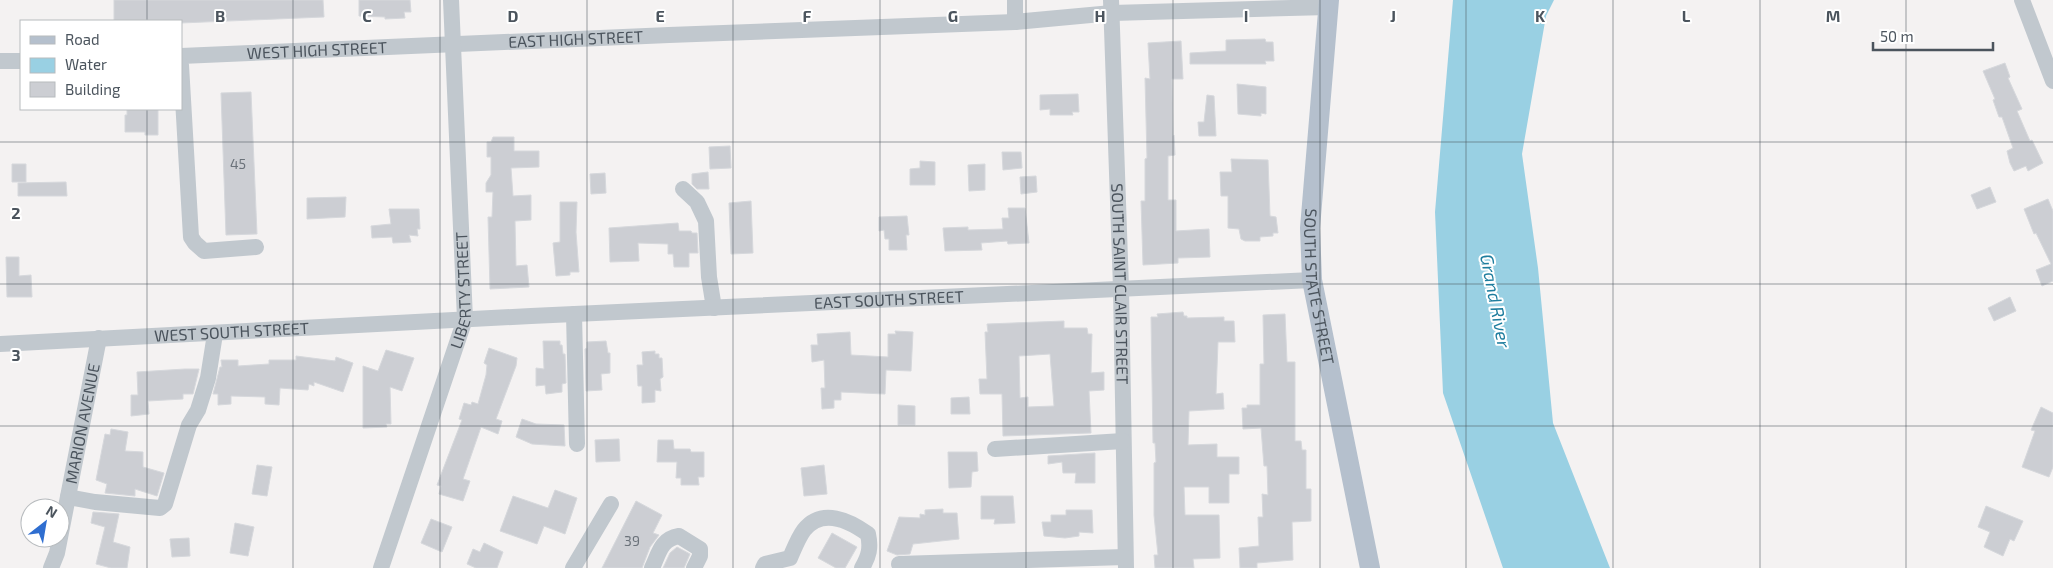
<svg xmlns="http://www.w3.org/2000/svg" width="2053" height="568" viewBox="0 0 2053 568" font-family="'Exo 2',sans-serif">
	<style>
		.water { fill: #99d0e3 }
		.building { fill: #ccced3; stroke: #d6d8dc; fill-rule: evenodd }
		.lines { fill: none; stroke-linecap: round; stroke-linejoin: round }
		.minor { stroke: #c1c8ce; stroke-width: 16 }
		.major { stroke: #b5c0cd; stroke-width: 20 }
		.grid { fill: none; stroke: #4b545d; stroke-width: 1; stroke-opacity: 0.55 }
		.labels { text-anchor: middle; stroke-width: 4; stroke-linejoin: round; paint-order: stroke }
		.number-label { font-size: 14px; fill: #6b727a }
		.street-label { font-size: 16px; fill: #4b545d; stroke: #fff }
		.water-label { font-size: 18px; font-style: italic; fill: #1e7d9e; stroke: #fff }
		.grid-label { font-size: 16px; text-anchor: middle; font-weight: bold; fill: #4b545d; stroke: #fff; stroke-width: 4; stroke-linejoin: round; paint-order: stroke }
	</style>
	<rect width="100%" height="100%" fill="#f4f2f2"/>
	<path class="water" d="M1453 0H1554L1546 16 1522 154 1538 268 1553 423 1610 568H1503L1443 393 1435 212Z"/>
	<path class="building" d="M114 0H323L324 17 181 23V21H114Z
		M359 0H410L411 12H404L405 18 385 19V17L359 16Z
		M1265 39 1266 42H1273L1274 61H1265L1266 64H1190V53L1226 51V40Z
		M1181 41 1183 79H1172L1173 136 1174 135 1175 155 1168 156V200H1176V231L1209 229 1210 257 1178 258V263L1143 265 1141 201H1145V159L1147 158 1145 78 1150 79 1148 43Z
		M2005 63 2010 77 2008 78 2022 109 2017 111 2030 141 2032 140 2043 163 2028 171 2026 166 2014 171 2010 163 2007 151 2013 148 2002 117H1999L1993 100 1995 99 1983 71Z
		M1237 84 1266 87V114L1261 113V116L1238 114Z
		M251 92 257 234 226 235 221 93Z
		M1078 94 1079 112H1072L1073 115H1050V109L1040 110V95Z
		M1207 95 1214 96 1216 136H1199L1198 122H1204Z
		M127 109H158V135H145V132H125V115H127Z
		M493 137H514V151H539V167L511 168 513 196 531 195V220L515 221 516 266 527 265 529 287 490 289 488 217H492L493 192H486V183L491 175V157H487V142H491Z
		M730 146 731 168 710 169 709 147Z
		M1002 152H1021L1022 168 1003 170Z
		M1231 159 1268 160 1270 216 1276 217 1278 233H1273V236L1260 237V241H1245L1241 239 1239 229 1228 228V196H1221L1220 172H1232Z
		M920 161 935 162V185H910V169L920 168Z
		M12 164H26V182H12Z
		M985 164V190L969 191 968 165Z
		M708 172 709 189H697L692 184V174Z
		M605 173 606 193 591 194 590 174Z
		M1036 176 1037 192 1021 194 1020 177Z
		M66 182 67 196H18V183Z
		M1990 187 1996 202 1977 209 1971 195Z
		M346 197 345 217 307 219V198Z
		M2048 199 2053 211V281L2042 286 2036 270 2051 264 2036 233 2034 234 2024 209Z
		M751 201 753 253 731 254 729 203Z
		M560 202H577L576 232 579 272H570V275L556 276 553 243 560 242Z
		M1008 208H1025L1029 243 1008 244 1007 241 981 243 982 250 945 251 943 228 968 227V230L1003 229 1002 218H1009Z
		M389 209H419L420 229H417L418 236 409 235 411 242 393 243 392 237 372 238 371 226 391 224Z
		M907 216 909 235H906L907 250H889V239H885L884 230 879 231V217Z
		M678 223 679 231H691L692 233H697L698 253H689V267H674L673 254H668V244L638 243 639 261 610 262 609 228Z
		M6 257H19V276L31 275 32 297H7Z
		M2010 297 2016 311 1994 321 1988 308Z
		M1183 312 1184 316H1187V318L1224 317V321H1234L1235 342H1218L1216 394 1223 393 1224 409 1189 411 1188 445 1217 444V457H1239V474H1229V503H1209V487H1184L1185 515H1219L1220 558 1193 559 1194 568H1155L1154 555H1158L1154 515V463L1156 462 1155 443H1153L1151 317H1158L1157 314Z
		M1285 314 1287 362H1295V441H1301L1302 450H1306V489H1311V521L1292 522 1293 560 1257 563V568H1240L1239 548 1259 546 1258 517H1263L1262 494 1268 495 1267 466H1264L1261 428 1243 429 1242 408H1247V405H1260V364H1264L1263 315Z
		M1064 321V328H1087L1088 334H1092L1091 373 1104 372V390L1089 391 1091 433 1003 436 1002 394H980L979 379H987L985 332H988L987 324ZM1050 354 1054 406 1028 407V397L1020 398 1019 356Z
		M895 331 913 332 911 371 886 370 885 394 841 392V400H834V408L822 409 821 388H825L824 360 812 362 811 345H818L817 334 850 332 851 355 888 357V334H896Z
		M543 341H560V345H562L563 354H565L566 383 562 384V392L546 394 545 385 536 386V368L544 369Z
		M606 341 608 353H610V373L601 374 602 390 586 391 585 349 587 348V342Z
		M489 348 517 358 516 366 496 419 502 421 498 434 481 427 463 479 470 481 463 501 439 494 441 486 437 485 462 420 459 419 464 403 471 405 472 402 478 404 486 375 487 365 484 363Z
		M386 350 414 358 402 391 390 387 391 424H386L387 427 363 428V366L378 371Z
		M655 351V354H659V358H662L663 377 660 379 661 391 655 390V402L642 403V386H638L637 365H643L642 352Z
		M296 356 335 361 336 357 353 363 343 392 314 382V386L309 384 308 390 280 388 279 405 265 404V397L231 396V404L218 405V394H213L220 367H222L221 360H238V366L269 364V360H296Z
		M185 369H199L193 394H183V399L148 401 149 414 131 416V395H138L137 372Z
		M969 397 970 414H951V398Z
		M898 405 915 406V425H898Z
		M2041 407 2053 413V467L2049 477 2022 467 2035 431 2031 430Z
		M522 419 536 424 564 425 565 446 532 444 516 437Z
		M111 429 128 432 125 451 143 452V467L164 473 157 496 135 489V496L105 493 107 484 96 480 105 434 110 435Z
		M619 439 620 461 596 462 595 440Z
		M658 440H673L674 449H690L691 452H704V477H698L699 485H681V478H676L677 462H657Z
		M948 452H977L978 471 972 472 971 487 949 488Z
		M1095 453V483H1075L1076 473H1063L1062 462 1048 464V456Z
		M257 465 272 467 267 496 252 494Z
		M824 465 827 494 804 496 801 468Z
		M555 490 577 498 565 534 544 526 537 544 500 531 513 496 548 508Z
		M981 496H1013L1015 523 994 524 995 519H981Z
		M636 501 662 515 653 533 659 535 650 547 642 568H602Z
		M1986 506 2023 521 2014 541 2010 539 2003 556 1984 547 1990 532 1978 527Z
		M943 509V513H957L959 539 913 544 910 554 897 555 887 551 899 517 920 518V514L925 515V510Z
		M1066 510H1092L1093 533 1079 532V536L1065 538 1044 536 1042 522H1051V515H1066Z
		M93 512 119 514 113 542 130 547 127 568H111L96 564 105 527 91 523Z
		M431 519 452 527 442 552 421 543Z
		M235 523 254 527 248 556 230 553Z
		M832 533 857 547 845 568H836L818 558Z
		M189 538 190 556 172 557 170 539Z
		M484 543 503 552 497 568H476L467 564 473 549 480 552Z
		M677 547 690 554 684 568H663L670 553Z"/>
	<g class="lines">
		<g class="minor">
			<path d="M1015 0V22"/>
			<path id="s1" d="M1111 0 1121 288 1126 568"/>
			<path d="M2022 0 2053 81"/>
			<path id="s2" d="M181 56 669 35 1015 22 1112 13 1328 7"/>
			<path d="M0 61H21"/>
			<path d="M181 65 191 237 195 243 204 251 256 247"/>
			<path d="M683 189 697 202 706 221 709 277 714 308"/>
			<path d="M574 314 577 444"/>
			<path id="s3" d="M0 344 531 316 1312 280"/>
			<path d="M995 449 1123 441"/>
			<path d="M68 497 95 502 160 508 165 504 189 425 198 410 208 378 215 334"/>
			<path d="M899 564 1125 557"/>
			<path id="s4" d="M51 568 57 553 99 338"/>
			<path id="s5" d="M381 568 465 319 451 0"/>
			<path d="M573 568 611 504"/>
			<path d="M652 568C659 553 661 539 679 536L700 549V556L694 568"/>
			<path d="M763 568 765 564 790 558C794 549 798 538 804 530 822 507 850 521 868 534 871 548 869 556 862 568"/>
		</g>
		<path class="major" id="s6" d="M1329 0 1310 228 1312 280 1370 568"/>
	</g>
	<path class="grid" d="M147 0V21M293 0V568M440 0V568M587 0V568M733 0V568M880 0V568M1026 0V568M1173 0V568M1320 0V568M1466 0V568M1613 0V568M1760 0V568M1906 0V568M147 109V568M0 142H2053M0 284H2053M0 426H2053"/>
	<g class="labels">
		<g class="number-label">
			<text x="238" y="169">45</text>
			<text x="632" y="546">39</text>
		</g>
		<g class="street-label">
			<text dy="6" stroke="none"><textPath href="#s2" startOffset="395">EAST HIGH STREET</textPath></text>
			<text dy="6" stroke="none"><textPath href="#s2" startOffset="136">WEST HIGH STREET</textPath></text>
			<text dy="6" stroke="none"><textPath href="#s1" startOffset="284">SOUTH SAINT CLAIR STREET</textPath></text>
			<text dy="6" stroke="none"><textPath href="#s6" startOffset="288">SOUTH STATE STREET</textPath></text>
			<text dy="6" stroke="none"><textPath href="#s5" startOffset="291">LIBERTY STREET</textPath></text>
			<text dy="6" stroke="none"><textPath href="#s3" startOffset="890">EAST SOUTH STREET</textPath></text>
			<text dy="6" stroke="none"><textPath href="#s3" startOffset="232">WEST SOUTH STREET</textPath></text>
			<text dy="6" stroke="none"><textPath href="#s4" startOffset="148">MARION AVENUE</textPath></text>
		</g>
		<g class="water-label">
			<text transform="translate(1495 301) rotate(79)" y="6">Grand River</text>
		</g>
	</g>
	<g class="grid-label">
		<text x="220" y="22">B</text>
		<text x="367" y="22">C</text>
		<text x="513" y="22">D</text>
		<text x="660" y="22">E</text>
		<text x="807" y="22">F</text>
		<text x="953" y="22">G</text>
		<text x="1100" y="22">H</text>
		<text x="1246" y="22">I</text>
		<text x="1393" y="22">J</text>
		<text x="1540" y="22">K</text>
		<text x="1686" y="22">L</text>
		<text x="1833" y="22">M</text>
		<text x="16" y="219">2</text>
		<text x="16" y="361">3</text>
	</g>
	<rect x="20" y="20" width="162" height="90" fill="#ffffff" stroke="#b7bbbe"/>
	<rect x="30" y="36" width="25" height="8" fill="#b5c0cd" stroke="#b7bbbe"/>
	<text x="65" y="45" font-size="15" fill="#4b545d">Road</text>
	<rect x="30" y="58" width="25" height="15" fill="#99d0e3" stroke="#b7bbbe"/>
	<text x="65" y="70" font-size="15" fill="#4b545d">Water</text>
	<rect x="30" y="82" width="25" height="15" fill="#ccced3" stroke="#b7bbbe"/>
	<text x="65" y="95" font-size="15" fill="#4b545d">Building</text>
	<g transform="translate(45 523) rotate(31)"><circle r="24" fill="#ffffff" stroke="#b7bbbe"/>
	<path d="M0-4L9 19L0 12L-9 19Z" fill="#2f6ed0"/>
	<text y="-8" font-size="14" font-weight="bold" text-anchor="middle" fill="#4b545d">N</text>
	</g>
	<path d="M1873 42v8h120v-8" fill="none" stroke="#4b545d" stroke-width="2.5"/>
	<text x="1880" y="42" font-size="15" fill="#4b545d" stroke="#ffffff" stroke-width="4" paint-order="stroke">50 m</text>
</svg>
